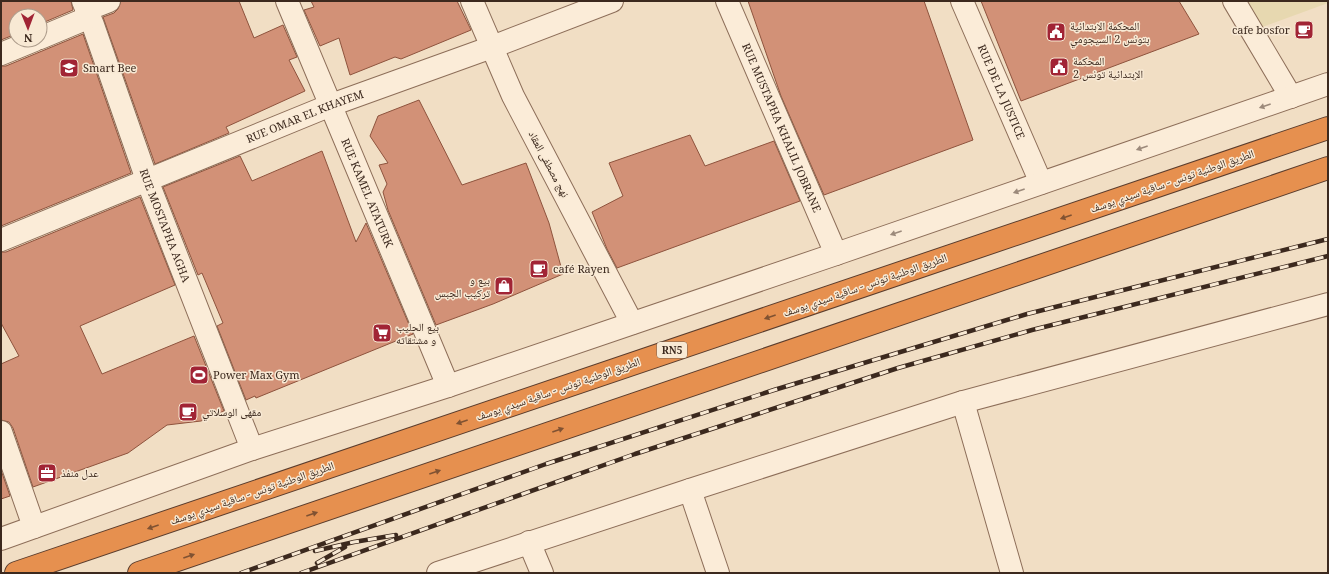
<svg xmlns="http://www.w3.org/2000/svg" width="1329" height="574" viewBox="0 0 1329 574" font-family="'Noto Serif','Noto Naskh Arabic',serif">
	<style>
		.farmland { fill: #e7d8b0 }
		.building { fill: #d29177; stroke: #8e533d }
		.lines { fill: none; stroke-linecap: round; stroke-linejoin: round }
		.minor-casing { stroke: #8d6e59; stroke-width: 24 }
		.highway-casing { stroke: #5b3d2d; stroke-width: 24 }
		.minor { stroke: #fbecd8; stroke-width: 22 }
		.highway { stroke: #e6904f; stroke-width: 22 }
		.rail-casing { stroke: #3c291e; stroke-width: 4.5 }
		.rail { stroke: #f8e9d4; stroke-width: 3; stroke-dasharray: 9; stroke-linecap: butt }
		.oneway { fill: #9c8a7b }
		.oneway2 { fill: #805232 }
		.labels { text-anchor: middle; stroke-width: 3; stroke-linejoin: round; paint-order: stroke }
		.shield { fill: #f8e9d4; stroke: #746355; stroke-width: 1 }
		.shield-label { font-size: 10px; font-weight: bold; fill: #3c291e }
		.poi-label { font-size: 11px; fill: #3c291e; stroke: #f8e9d4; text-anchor: start }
		.street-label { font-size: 11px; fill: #3c291e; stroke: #f8e9d4 }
	</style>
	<rect width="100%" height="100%" fill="#f1dec4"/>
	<path class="farmland" d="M1231 1H1328V3L1246 33Z"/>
	<path class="building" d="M1 1H71L73 10 40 24V16H16V34L1 40Z
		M121 1H239L254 38 283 25 297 57 289 60 305 91 226 127 229 133 155 164 103 17 114 13 118 9Z
		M311 1H457L471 30 401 59 395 57 350 75 339 38 320 46 304 10 314 7Z
		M748 1H924L973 140 824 195 781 96Z
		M981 1H1179L1199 34 1021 101Z
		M83 34 131 173 1 226V66H6Z
		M419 100 462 185 526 163 549 223 563 274 493 304 436 325 388 210 383 192 387 184 379 165 388 163 370 136 378 116Z
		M690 135 705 166 774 141 800 201 617 268 607 249 592 212 623 196 609 163Z
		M322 151 356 242 366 223 413 334 256 398 255 396 246 400 217 326 223 323 202 273 198 275 163 187 240 156 252 181Z
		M140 197 175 285 80 326 102 374 194 336 224 411 201 421 167 425 128 453 33 487 13 428 9 422 1 420V364L19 356 1 323V252H6Z
		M1 470 10 496 1 499Z"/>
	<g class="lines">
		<defs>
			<g id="minor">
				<path id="s1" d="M83 1 93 25 147 180 252 449"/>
				<path id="s2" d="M287 1 448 386"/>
				<path d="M472 1 513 96 632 323"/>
				<path id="s3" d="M727 1 836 254"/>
				<path id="s4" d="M962 1 1041 183"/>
				<path d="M1234 1 1291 97"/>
				<path d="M86 10 109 1"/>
				<path d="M40 38 90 17"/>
				<path d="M1 54 35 40"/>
				<path id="s5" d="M1 240 331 105 492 47 612 1"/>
				<path d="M963 402 1012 573"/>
				<path d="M1 432 34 527"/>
				<path d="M690 490 718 573"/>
				<path d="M1 539 252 449 448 386 836 254 1328 84"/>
				<path d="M529 542 542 573"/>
				<path d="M438 573 690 490 963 402 1328 304"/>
			</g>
			<path id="highway" d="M16 573 1328 128
				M139 573 1328 168"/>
		</defs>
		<use href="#minor" class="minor-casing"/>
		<use href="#highway" class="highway-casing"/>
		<use href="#minor" class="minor"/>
		<use href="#highway" class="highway"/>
		<defs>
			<path id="rail" d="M315 551 354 542 396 535
				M317 563 345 547
				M241 573 546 464 774 390 1027 314 1328 239
				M301 573 635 454 898 368 1032 330 1328 256"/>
		</defs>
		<use href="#rail" class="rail-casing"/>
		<use href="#rail" class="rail"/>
	</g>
	<defs><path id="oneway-solid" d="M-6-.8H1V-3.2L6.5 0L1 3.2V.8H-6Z"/></defs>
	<g class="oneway">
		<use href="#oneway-solid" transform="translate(1265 106) rotate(161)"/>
		<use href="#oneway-solid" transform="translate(1142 148) rotate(161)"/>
		<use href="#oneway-solid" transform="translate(1019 191) rotate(161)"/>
		<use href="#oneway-solid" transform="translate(896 233) rotate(161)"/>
	</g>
	<g class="oneway2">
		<use href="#oneway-solid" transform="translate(1066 217) rotate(161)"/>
		<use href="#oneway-solid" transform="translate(770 317) rotate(161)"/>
		<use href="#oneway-solid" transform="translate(462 422) rotate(161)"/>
		<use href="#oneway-solid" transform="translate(558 430) rotate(-19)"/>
		<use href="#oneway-solid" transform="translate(435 472) rotate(-19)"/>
		<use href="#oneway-solid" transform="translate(312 514) rotate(-19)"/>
		<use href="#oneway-solid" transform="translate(153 527) rotate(161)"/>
		<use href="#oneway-solid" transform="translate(189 556) rotate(-19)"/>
	</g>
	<defs>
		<symbol id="cafe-square" viewBox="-11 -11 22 22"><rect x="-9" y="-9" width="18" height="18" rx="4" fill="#a12435" stroke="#f8e9d4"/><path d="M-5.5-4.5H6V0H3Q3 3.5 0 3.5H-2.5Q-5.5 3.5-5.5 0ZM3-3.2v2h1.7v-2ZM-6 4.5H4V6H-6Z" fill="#fff"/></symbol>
		<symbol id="civic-square" viewBox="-11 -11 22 22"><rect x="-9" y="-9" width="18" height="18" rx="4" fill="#a12435" stroke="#f8e9d4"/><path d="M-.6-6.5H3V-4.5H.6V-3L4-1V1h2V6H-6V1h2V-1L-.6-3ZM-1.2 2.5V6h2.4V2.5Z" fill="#fff"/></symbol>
		<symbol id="school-square" viewBox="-11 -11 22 22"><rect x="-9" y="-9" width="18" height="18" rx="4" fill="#a12435" stroke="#f8e9d4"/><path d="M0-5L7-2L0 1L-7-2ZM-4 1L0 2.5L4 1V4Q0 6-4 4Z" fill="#fff"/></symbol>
		<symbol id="shop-square" viewBox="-11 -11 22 22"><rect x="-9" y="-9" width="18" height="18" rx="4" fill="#a12435" stroke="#f8e9d4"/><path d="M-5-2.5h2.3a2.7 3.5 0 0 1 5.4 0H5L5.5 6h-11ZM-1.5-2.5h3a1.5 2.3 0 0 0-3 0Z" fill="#fff"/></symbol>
		<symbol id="supermarket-square" viewBox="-11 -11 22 22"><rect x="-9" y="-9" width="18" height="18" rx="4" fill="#a12435" stroke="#f8e9d4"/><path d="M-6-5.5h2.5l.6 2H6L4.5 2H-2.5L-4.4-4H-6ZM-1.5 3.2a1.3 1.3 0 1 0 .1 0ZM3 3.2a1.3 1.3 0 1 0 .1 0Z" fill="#fff"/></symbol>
		<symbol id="stadium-square" viewBox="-11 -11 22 22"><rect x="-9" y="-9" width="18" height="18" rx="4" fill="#a12435" stroke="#f8e9d4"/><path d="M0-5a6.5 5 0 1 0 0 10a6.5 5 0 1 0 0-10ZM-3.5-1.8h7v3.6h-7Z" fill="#fff"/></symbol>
		<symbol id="office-square" viewBox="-11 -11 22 22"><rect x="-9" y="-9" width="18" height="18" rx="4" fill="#a12435" stroke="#f8e9d4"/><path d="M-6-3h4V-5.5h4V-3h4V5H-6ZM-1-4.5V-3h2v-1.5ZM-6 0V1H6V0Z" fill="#fff"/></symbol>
	</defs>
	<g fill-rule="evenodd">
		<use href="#cafe-square" x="1293" y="19" width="22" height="22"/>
		<use href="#civic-square" x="1045" y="21" width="22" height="22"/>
		<use href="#civic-square" x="1048" y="56" width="22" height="22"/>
		<use href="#school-square" x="58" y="57" width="22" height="22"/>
		<use href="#cafe-square" x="528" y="258" width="22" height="22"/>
		<use href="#shop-square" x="493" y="275" width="22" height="22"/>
		<use href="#supermarket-square" x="371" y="322" width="22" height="22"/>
		<use href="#stadium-square" x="188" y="364" width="22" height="22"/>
		<use href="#cafe-square" x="177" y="401" width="22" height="22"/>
		<use href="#office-square" x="36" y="462" width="22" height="22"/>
	</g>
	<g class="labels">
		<rect class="shield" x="657" y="342" width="30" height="16" rx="3"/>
		<g class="shield-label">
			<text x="672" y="354">RN5</text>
		</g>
		<g class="poi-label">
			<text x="1070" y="30">المحكمة الابتدائية<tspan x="1070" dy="13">بتونس 2 السيجومي</tspan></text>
			<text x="1290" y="34" text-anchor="end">cafe bosfor</text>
			<text x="1073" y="65">المحكمة<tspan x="1073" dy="13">الإبتدائية تونس 2</tspan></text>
			<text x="83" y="72">Smart Bee</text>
			<text x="553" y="273">café Rayen</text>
			<text x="490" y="284" text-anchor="end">بيع و<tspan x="490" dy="13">تركيب الجبس</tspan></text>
			<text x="396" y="331">بيع الحليب<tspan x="396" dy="13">و مشتقاته</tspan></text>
			<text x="213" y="379">Power Max Gym</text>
			<text x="202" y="416">مقهى الوسلاتي</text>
			<text x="61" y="477">عدل منفذ</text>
		</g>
		<g class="street-label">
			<text dy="4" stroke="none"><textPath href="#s4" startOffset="99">RUE DE LA JUSTICE</textPath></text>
			<text dy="4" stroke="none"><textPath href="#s5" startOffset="328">RUE OMAR EL KHAYEM</textPath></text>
			<text dy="4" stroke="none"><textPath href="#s3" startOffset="138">RUE MUSTAPHA KHALIL JOBRANE</textPath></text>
			<text transform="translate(549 164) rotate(62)" y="4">نهج مصطفى العقاد</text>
			<text transform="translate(1172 181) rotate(-19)" y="4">الطريق الوطنية تونس - ساقية سيدي يوسف</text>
			<text dy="4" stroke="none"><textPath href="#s2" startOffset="208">RUE KAMEL ATATURK</textPath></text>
			<text dy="4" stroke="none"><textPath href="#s1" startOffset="239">RUE MOSTAPHA AGHA</textPath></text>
			<text transform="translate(865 285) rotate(-19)" y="4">الطريق الوطنية تونس - ساقية سيدي يوسف</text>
			<text transform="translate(558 389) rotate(-19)" y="4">الطريق الوطنية تونس - ساقية سيدي يوسف</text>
			<text transform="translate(252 493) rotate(-19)" y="4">الطريق الوطنية تونس - ساقية سيدي يوسف</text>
		</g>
	</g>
	<rect width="1329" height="574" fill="none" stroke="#3c291e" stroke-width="4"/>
	<g transform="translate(28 28) rotate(179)"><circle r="19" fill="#f8e9d4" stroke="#ad9c8b"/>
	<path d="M0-3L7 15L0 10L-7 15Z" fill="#a12435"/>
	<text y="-6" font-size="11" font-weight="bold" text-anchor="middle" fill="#3c291e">N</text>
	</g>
</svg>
